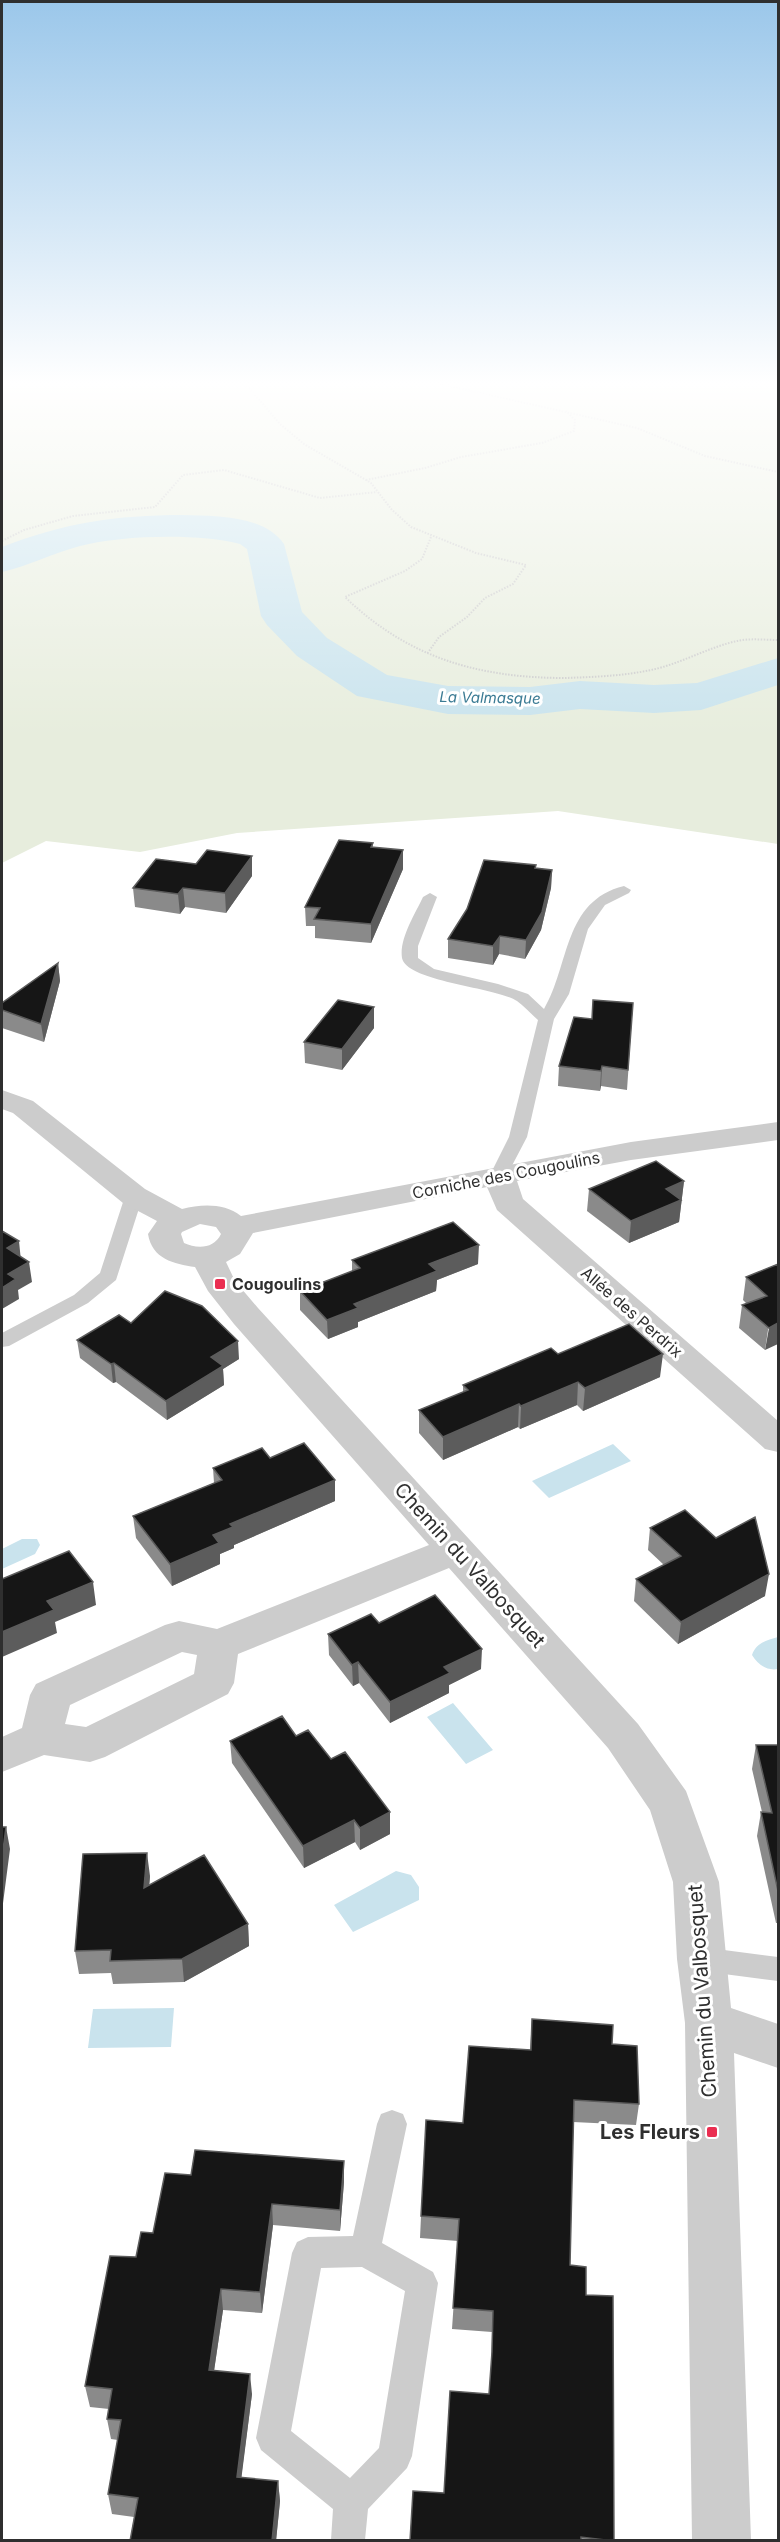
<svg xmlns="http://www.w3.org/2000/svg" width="780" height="2542" viewBox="0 0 780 2542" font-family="Inter,sans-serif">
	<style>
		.green { fill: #e7eddd }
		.water { fill: #c9e3ed }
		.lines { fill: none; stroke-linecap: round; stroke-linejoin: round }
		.river { fill: #c9e3ed; fill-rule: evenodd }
		.path { stroke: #ccc; stroke-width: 2; stroke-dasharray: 1.5 1.5; stroke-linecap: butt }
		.lane { fill: #ccc; fill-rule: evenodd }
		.street { fill: #ccc; fill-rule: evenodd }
		.wall { fill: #8a8a8a }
		.shaded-wall { fill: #5c5c5c }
		.building { fill: #161616; stroke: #5c5c5c; stroke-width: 1.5 }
		.poi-dot { fill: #ea2e51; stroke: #fff; stroke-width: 2 }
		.labels { text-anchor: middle; stroke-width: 6; stroke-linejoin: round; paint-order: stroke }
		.far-water-label { font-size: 15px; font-style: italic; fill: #3b7b94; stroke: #fff }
		.street-label { font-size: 16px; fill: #2f2f2f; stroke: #fff }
		.poi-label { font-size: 16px; font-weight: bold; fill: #2f2f2f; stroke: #fff; text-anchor: start }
		.near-street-label { font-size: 20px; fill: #2f2f2f; stroke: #fff }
		.near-poi-label { font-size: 20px; font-weight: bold; fill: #2f2f2f; stroke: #fff; text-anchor: end }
	</style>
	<rect width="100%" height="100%" fill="#fff"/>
	<path class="green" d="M2 381H778V844L558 811 237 833 140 852 46 841 2 863Z"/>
	<path class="water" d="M613 1444 631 1461 549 1498 532 1481Z
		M22 1539H37L40 1545 35 1554 2 1569V1549Z
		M778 1637V1669C767 1671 758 1665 752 1655 756 1643 767 1640 778 1637Z
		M453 1703 493 1750 466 1764 427 1717Z
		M396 1871 411 1875 419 1887V1900L353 1932 334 1905Z
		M174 2008 171 2047 88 2048 93 2009Z"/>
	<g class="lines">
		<path class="river" d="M182 515C215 516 264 515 284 544L302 612 327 638 387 675 448 686 530 687 580 681 654 685 697 683 778 658V685L701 710 654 713 580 709 530 715 448 714 357 696 297 656 267 625 261 616 247 549 240 544C200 533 121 535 80 546 53 553 28 566 2 572V547C63 523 117 515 182 515Z"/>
		<path class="path" d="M243 381 280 424 304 444 371 483 392 510 411 527 476 553 526 565 513 584 485 598 467 617 439 637 427 654
			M427 381 637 428 705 456 778 472
			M366 480 425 468 461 457 542 443 574 431 575 420 566 411
			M431 537 422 559 405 571 345 597C408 658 479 678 565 678 593 677 623 676 651 670 680 664 709 647 737 641 750 638 765 640 778 640
			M2 541 24 530 73 516 155 507 183 475 224 470 320 498 377 492"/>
		<path class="lane" d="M624 886 631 890 629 893 605 905 588 929 569 994 554 1019 527 1137 505 1179H493L490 1175 509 1137 538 1020C531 1014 524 1006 517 1001 496 987 407 982 402 958 399 939 415 914 423 897L430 893 437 897 418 946V958L434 969 498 984 528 994 544 1009C570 965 563 901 624 886Z
			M134 1190 141 1192 143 1196 116 1280 88 1303 9 1346 2 1347V1333L74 1295 100 1273 125 1196 127 1192Z
			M701 1947 778 1957V1981L701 1971 691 1968 687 1959 691 1950Z
			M392 2110 403 2114 407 2124 382 2243 433 2272 438 2283 412 2456 407 2468 368 2509 365 2540H331L333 2509 261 2450 256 2438 292 2253 297 2242 308 2237 353 2236 377 2124 381 2114ZM362 2267 405 2291 379 2448 350 2478 291 2431 321 2268Z"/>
		<path class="street" d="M2 1090 33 1101 145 1189 182 1209C202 1204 224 1203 241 1216L631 1142 778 1122V1140L631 1160 517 1181 523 1199 778 1421V1452L765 1449 497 1210 487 1187 253 1233 240 1254 226 1262 235 1281 258 1308 638 1724 686 1791 719 1882 731 2008 778 2024V2068L734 2053 751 2540H692L685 2023 677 1959 673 1882 650 1810 608 1748 449 1568 238 1654 234 1683 228 1694 105 1757 90 1762 44 1755 2 1772V1737L22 1728 30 1695 36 1684 165 1625 179 1621 217 1629 429 1545 234 1324 208 1291 195 1267C174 1264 152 1259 148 1234L157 1221 123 1203 13 1113 2 1109ZM200 1224 216 1227 221 1234C214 1249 197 1249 184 1243L181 1234 182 1232ZM182 1652 197 1655 194 1674 86 1727 65 1724 70 1705Z"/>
	</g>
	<path class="wall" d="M373 843V848L403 869 371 943 315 938V926H306L305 907Z
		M536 865V868L552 870 551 888 541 930 525 959 499 954 493 965 448 958V939Z
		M252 876 226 913 185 907 180 914 135 907 133 888Z
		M58 963 60 981 44 1042 2 1028V1003Z
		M633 1003 627 1090 601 1086 600 1091 558 1086 559 1066 592 1019Z
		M374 1007V1028L342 1070 305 1063 304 1042Z
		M684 1181 679 1222 629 1243 587 1211 589 1189Z
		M352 1260 478 1264 437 1280 436 1291 358 1322V1327L328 1339 300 1310V1291L352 1271Z
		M778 1264 765 1350 739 1328 742 1305 747 1304 743 1300 746 1277Z
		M131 1323 239 1359 223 1369 224 1385 167 1420 116 1382 113 1383 80 1358 77 1340Z
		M558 1354 660 1377 583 1411 577 1405 520 1429 518 1427 443 1460 419 1433V1410L463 1392V1385Z
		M270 1458 335 1480V1501L234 1545V1548L220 1554V1564L172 1586 136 1538 133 1516 214 1483 213 1468Z
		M650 1528 765 1596 678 1644 634 1601 636 1579 664 1565 648 1550Z
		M379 1623 481 1669 449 1685V1693L390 1723 359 1683 353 1686 329 1655 328 1634Z
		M296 1736 390 1834 360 1850 355 1842 304 1868 232 1763 230 1741Z
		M756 1745H778V1923H776L757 1836 761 1812H762L752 1769Z
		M150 1876 149 1886 248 1924 249 1946 184 1982 113 1984 111 1973 79 1974 75 1951Z
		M532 2019 612 2044 639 2104 636 2125 573 2122 570 2265 586 2295 614 2541H410L444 2493 489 2394 491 2369 492 2332 452 2329 458 2241 420 2238 421 2216 463 2123 530 2050Z
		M191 2175 344 2182 340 2231 273 2225 262 2313 223 2310 214 2371 252 2394 241 2478 278 2481 280 2501 276 2541H130L134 2517 112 2514 108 2494 118 2440 111 2439 107 2419 109 2409 90 2407 85 2386 136 2257Z"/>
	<path class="shaded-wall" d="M403 850V869L371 943V924Z
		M252 856V876L226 913 225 893Z
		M552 870 551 888 541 930 525 959 526 940Z
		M183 888 185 907 180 914 178 894Z
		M500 936 499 954 493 965V946Z
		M58 963 60 981 44 1042 41 1024Z
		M374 1007V1028L342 1070V1049Z
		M602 1066 601 1086 600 1091 601 1071Z
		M684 1181 679 1222 629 1243 631 1221 666 1189Z
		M19 1241 21 1261 7 1248Z
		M479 1245 478 1264 437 1280 436 1291 358 1322V1327L328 1339 327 1320 429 1264Z
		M29 1262 32 1282 18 1290 19 1299 2 1309V1288L8 1274Z
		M778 1323V1344L765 1350 769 1328Z
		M238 1341 239 1359 223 1369 224 1385 167 1420 166 1401 211 1357Z
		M663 1354 660 1377 583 1411 585 1388Z
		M114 1363 116 1382 113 1383 111 1364Z
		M578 1382 577 1405 520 1429 521 1406Z
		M519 1404 518 1427 443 1460V1437Z
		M335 1480V1501L234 1545V1548L220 1554V1564L172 1586 170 1564 213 1535 230 1524Z
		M769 1574 765 1596 678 1644 681 1622Z
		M93 1582 96 1605 55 1622 57 1633 2 1657V1632L47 1601Z
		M482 1649 481 1669 449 1685V1693L390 1723V1702L444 1667Z
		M358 1662 359 1683 353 1686 352 1665Z
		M390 1812V1834L360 1850V1828Z
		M354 1820 355 1842 304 1868 303 1846Z
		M6 1827 10 1849 2 1911V1858Z
		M147 1853 150 1876 147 1911 144 1888Z
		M248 1924 249 1946 184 1982 182 1959Z
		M344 2161V2182L340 2231V2210Z
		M272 2204 273 2225 262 2313 260 2292Z
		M221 2289 223 2310 211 2391 209 2370Z
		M250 2374 252 2394 239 2497 237 2477Z
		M278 2481 280 2501 276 2541H272Z"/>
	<path class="building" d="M339 840 373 843 371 847 403 850 371 924 314 919 320 908 305 907Z
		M207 850 252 856 225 893 183 888 178 894 133 888 156 859 196 864Z
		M484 860 536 865 535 868 552 870 542 912 526 940 500 936 493 946 448 939 467 909Z
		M58 963 41 1024 2 1010V1003Z
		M338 1000 374 1007 342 1049 304 1042Z
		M593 1000 633 1003 628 1070 602 1066 601 1071 559 1066 574 1017 592 1019Z
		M656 1161 684 1181 666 1189 681 1200 631 1221 589 1189Z
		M453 1222 479 1245 429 1264 437 1271 354 1304 358 1308 327 1320 300 1291 360 1268 352 1260Z
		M2 1231 19 1241 7 1248 29 1262 8 1274 16 1279 2 1288Z
		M778 1264V1323L769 1328 742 1305 767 1296 746 1277Z
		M165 1291 202 1306 238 1341 211 1357 223 1366 166 1401 114 1363 111 1364 77 1340 119 1315 131 1323Z
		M629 1324 663 1354 585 1388 578 1382 521 1406 519 1404 443 1437 419 1410 468 1390 463 1385 551 1348 558 1354Z
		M304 1443 335 1480 230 1524 233 1527 213 1535 219 1543 170 1564 133 1516 222 1480 213 1468 262 1448 270 1458Z
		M685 1510 716 1538 755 1517 769 1574 681 1622 636 1579 681 1556 650 1528Z
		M69 1551 93 1582 47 1601 54 1610 2 1632V1579Z
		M435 1595 482 1649 444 1667 450 1673 390 1702 358 1662 352 1665 328 1634 371 1614 379 1623Z
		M282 1716 296 1736 308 1730 331 1759 345 1752 390 1812 360 1828 354 1820 303 1846 230 1741Z
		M756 1745H778V1891L761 1812 772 1813Z
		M2 1827H6L2 1858Z
		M147 1853 144 1888 204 1855 248 1924 182 1959 110 1961 111 1950 75 1951 83 1854Z
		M532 2019 613 2025 612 2044 637 2046 639 2104 574 2100 570 2265 586 2267V2295L613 2296 614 2541 581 2537V2541H410L413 2491 444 2493 450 2391 489 2394 492 2352 493 2311 453 2308 459 2219 421 2216 426 2120 463 2123 469 2046 531 2050Z
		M195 2150 344 2161 340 2210 272 2204 260 2292 221 2289 209 2370 250 2374 237 2477 278 2481 272 2541H130L138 2498 108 2494 121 2420 107 2419 112 2389 85 2386 110 2256 136 2257 141 2232 153 2233 165 2173 191 2175Z"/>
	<linearGradient id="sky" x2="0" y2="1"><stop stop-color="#9bc7ea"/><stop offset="0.52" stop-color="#fff"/><stop offset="1" stop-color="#fff" stop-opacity="0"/></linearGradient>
	<rect width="780" height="737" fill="url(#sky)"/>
	<g class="poi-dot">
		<rect x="214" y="1278" width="12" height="12" rx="3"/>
		<rect x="706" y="2126" width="12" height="12" rx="3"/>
	</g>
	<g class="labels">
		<g class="far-water-label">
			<text transform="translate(490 698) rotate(1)" y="5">La Valmasque</text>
		</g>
		<g class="street-label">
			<text transform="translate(506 1175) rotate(-11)" y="6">Corniche des Cougoulins</text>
			<text transform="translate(632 1312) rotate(41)" y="6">Allée des Perdrix</text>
		</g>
		<g class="poi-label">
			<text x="232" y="1290">Cougoulins</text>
		</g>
		<g class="near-street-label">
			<text transform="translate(470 1565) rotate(48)" y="7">Chemin du Valbosquet</text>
			<text transform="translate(702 1991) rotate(-94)" y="7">Chemin du Valbosquet</text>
		</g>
		<g class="near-poi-label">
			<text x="700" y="2139">Les Fleurs</text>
		</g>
	</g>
	<rect width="780" height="2542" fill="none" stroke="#2f2f2f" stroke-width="6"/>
</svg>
